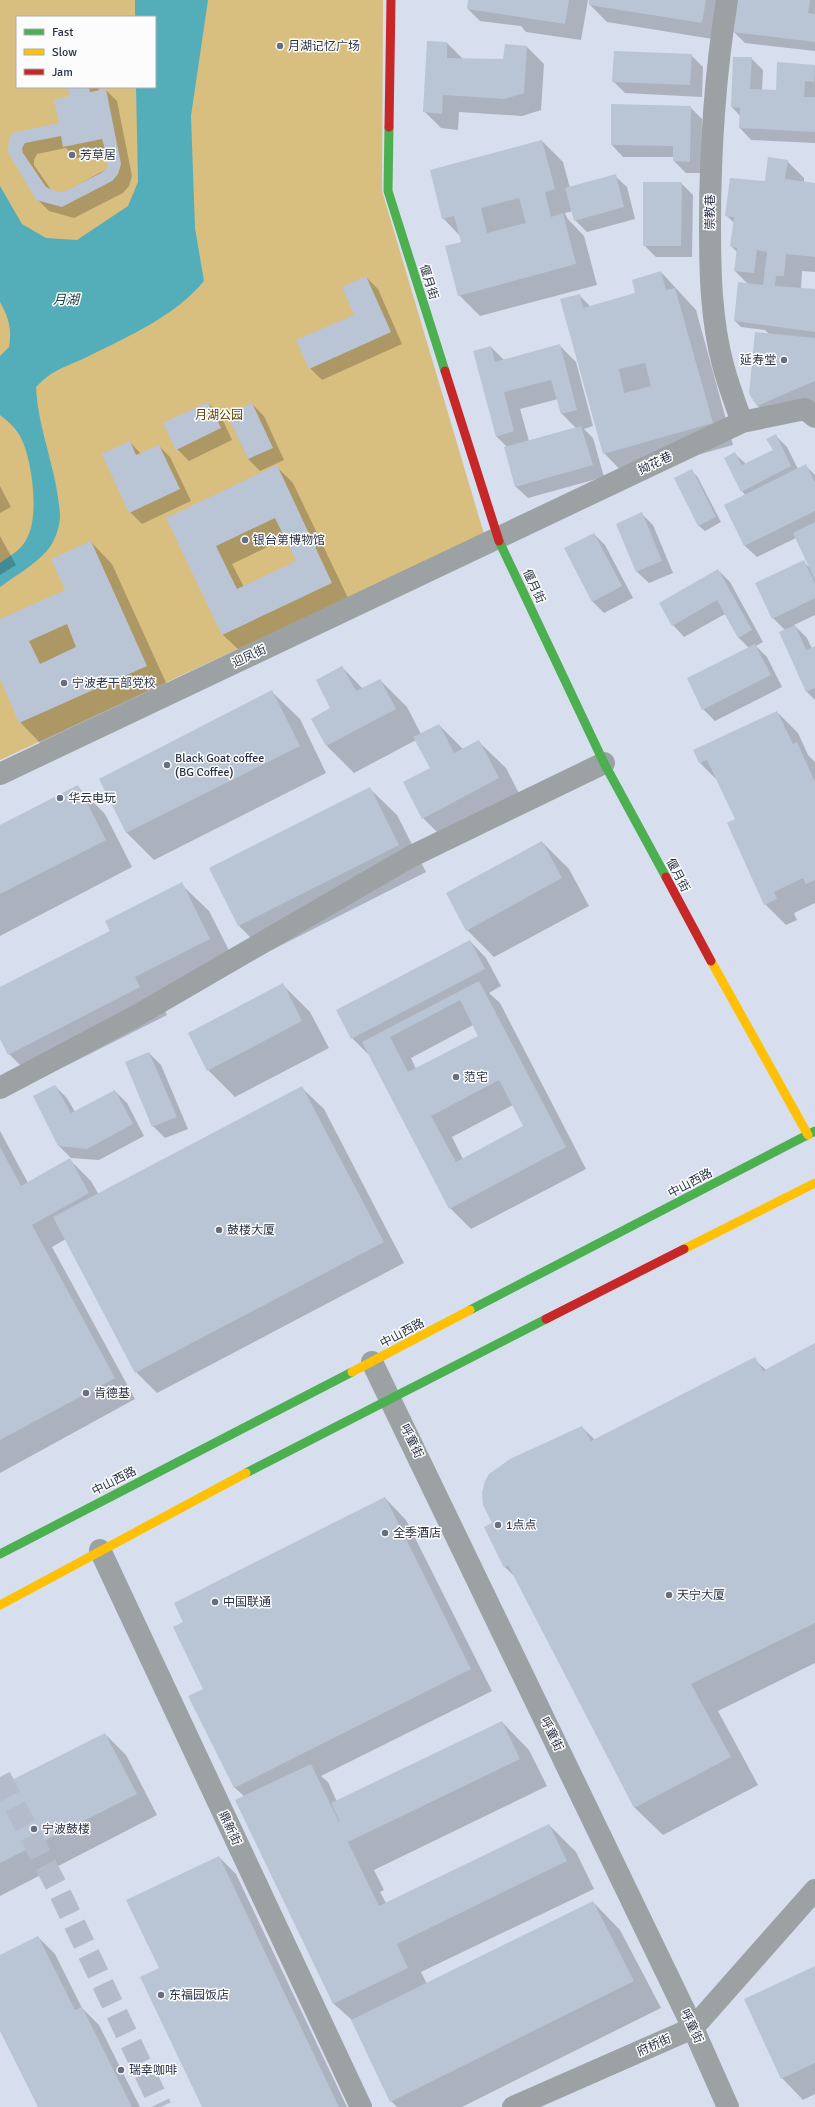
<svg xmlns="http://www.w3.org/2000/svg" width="815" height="2107" viewBox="0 0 815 2107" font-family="Signika,'Noto Sans SC',sans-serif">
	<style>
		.green { fill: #d9bf7f; fill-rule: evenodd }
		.water { fill: #53aeba }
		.shadow { fill: #0003; fill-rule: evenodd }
		.building { fill: #b9c5d4; fill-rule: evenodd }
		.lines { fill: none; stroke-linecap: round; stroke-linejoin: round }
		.street-tunnel { stroke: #b4bccc; stroke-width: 22; stroke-dasharray: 22 11; stroke-linecap: butt }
		.street { stroke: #9ca2a3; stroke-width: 22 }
		.fast { stroke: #4caf50; stroke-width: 9 }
		.slow { stroke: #ffc107; stroke-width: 9 }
		.jam { stroke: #c62828; stroke-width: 9 }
		.poi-dot { fill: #666e80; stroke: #fcfcfc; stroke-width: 1.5 }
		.labels { text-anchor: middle; stroke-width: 3; stroke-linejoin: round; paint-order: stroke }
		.poi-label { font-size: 12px; fill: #293245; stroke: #fcfcfc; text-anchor: start }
		.street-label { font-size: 12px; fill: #293245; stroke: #fcfcfc }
		.park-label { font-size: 12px; fill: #5a4101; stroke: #fcfcfc }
		.water-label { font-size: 13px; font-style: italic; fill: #204145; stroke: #fcfcfc }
	</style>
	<rect width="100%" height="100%" fill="#d7deee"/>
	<path class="green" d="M0 0H383L382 191 484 534 0 760ZM17 17H155V87H17Z"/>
	<path class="water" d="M135 0H208L191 116 195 228 204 281C175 316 129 336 89 356 67 367 54 368 36 387 38 431 58 472 60 516 60 527 54 544 46 552 33 566 15 576 0 587V563C11 555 23 549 28 536 39 513 32 462 22 440 17 429 9 422 0 415V356L9 347C12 329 9 318 0 302V186L22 224 46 238 77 240 128 206 138 182 136 87H155V17H135Z"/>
	<path class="shadow" d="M469 0H588L581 40 526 32 521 26 480 21 468 9Z
		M591 0H725L719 40 607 22 590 5Z
		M738 0H815V51L745 43 733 31Z
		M447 43 463 59 504 60 506 45 527 47 544 64 541 110 522 116 459 112 458 130 441 128 424 111Z
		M691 55 703 67 702 97 625 93 613 81Z
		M751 58 763 70 762 91H777L778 63 815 66V143L751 140 740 128V116L732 107Z
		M69 87H98L99 91 106 90 117 101 132 176 129 186 123 193 74 218 49 211 37 199 10 141 60 124 70 97ZM66 148 76 158 106 152 109 160 108 168 64 193 52 191 34 165V160L37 154Z
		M690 107 702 119 701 173H686L674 161V157H623L612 145Z
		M542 141 563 162 570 188 615 176 627 187 635 219 587 232 575 220 573 211 565 213 567 218 584 236 597 285 480 316 459 295 462 243 460 236 443 218Z
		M787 161 804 178V183L815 184V272L802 271 801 289 815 290V405L774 422 757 405 770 335 765 330 741 327 735 321 748 284 735 271 738 253 731 246 734 223 726 215 766 182Z
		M681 183 693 195 692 257H656L644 245Z
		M661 272 696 310 733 445 625 475 604 453 579 295 591 307 636 294Z
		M366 277 378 289 402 344 322 380 310 368 355 315Z
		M559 345 576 362 593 426 584 429 593 438 604 477 528 498 516 487 507 447 496 436 491 347 504 360ZM558 399 561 413 576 428 529 441 520 409Z
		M208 403 220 414 232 440 189 461 177 449 165 424Z
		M252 404 264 416 284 460 260 471 248 459 228 415Z
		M775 435 787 447 798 469 806 466 815 475V615L794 625 807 638 812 649 815 647V700L807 692 780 632 785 630 773 618 803 561 810 568 796 538 757 557 745 546 725 506 746 496 742 491 735 454 746 464 774 451Z
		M130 442 141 454 159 446 170 457 191 501 142 524 130 512Z
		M276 466 293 483 349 600 240 651 223 635 168 518ZM286 538 297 561 244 587 232 564Z
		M691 471 697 476 721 522 705 531 699 526 675 479Z
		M0 486 11 507 0 513Z
		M642 514 653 525 673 573 649 583 637 572 617 524Z
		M594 534 605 545 633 598 604 613 592 601Z
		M0 536 16 565 0 575Z
		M91 542 112 564 168 687 41 744 20 722 0 677V620L66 590Z
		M718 570 730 582 763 642 756 646 767 657 782 687 715 721 703 709 749 648 739 638 725 614 684 637 673 625Z
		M342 667 363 689 380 680 407 707 421 734 439 725 463 749 478 741 506 768 525 805 450 845 423 818 431 768 416 740 354 773 327 746 313 719 332 709Z
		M272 692 300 719 326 773 154 860 127 833 100 779Z
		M777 712 798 733 808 755 815 762V903L794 913 797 920 786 925 765 904 736 820 718 781 700 763Z
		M77 786 105 814 132 867 0 936V826Z
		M369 788 397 815 426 872 266 953 239 926Z
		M542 842 569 869 589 906 494 957 467 930Z
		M181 884 209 911 237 966 162 1004 167 1015 36 1081 9 1054 0 1037V988L111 931Z
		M470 941 486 958 501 986 489 993 500 1003 586 1169 471 1229 450 1208 369 1055 352 1038ZM473 1025 479 1036 416 1069 411 1058ZM513 1105 524 1126 463 1159 452 1137Z
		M282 984 310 1012 329 1048 235 1097 208 1070Z
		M149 1053 161 1065 188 1129 165 1138 153 1126Z
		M55 1086 67 1098 75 1112 115 1091 127 1103 144 1136 99 1160 71 1158 59 1146Z
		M302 1088 324 1109 404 1263 157 1393 136 1372 66 1239 52 1247 135 1399 0 1473V1131L28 1183 70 1160 91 1181 99 1195Z
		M815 1344V1663L718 1711 758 1785 663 1835 635 1808 516 1578 505 1567 494 1523 582 1427 595 1440 754 1359 766 1370Z
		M385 1498 406 1520 492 1691 321 1776 328 1782 337 1802 502 1722 529 1750 547 1786 374 1870 384 1890 380 1892 386 1903 549 1825 576 1852 594 1889 421 1972 427 1984 593 1902 620 1930 661 2008 462 2107H397L391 2101 352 2020 334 2004 245 1797 234 1787 205 1689Z
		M105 1734 126 1755 157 1815 0 1896V1787Z
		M219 1857 236 1874 347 2107H203L160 1969Z
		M38 1937 55 1954 82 2008 99 2025 140 2107H39L0 2029V1956Z
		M815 1967V2094L803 2100 782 2078 745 2000Z"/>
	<path class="building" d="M468 0H569L565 24 467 9Z
		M589 0H706L702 23 589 5Z
		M737 0H810L808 13 815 14V42L732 32Z
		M427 41 447 42V58L503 59 505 44 527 46 524 93 505 99 443 95 442 114 423 112Z
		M614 51 692 54 690 85 612 82Z
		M733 57H752L750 89 776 90 777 62 815 65 814 82 805 81 804 97H815V132L739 128 740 108 731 107Z
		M68 87H89L90 92 106 89 121 164 118 174 112 181 62 207 36 200 8 152 9 140 12 133 59 123 54 100 69 96ZM61 136 63 147 102 139 108 160 107 168 101 173 64 192 55 191 46 187 23 153 22 148 25 143Z
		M611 104 691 106 690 162 673 161V146L611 145Z
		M542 140 555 189 545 192 551 217 563 213 576 264 458 296 445 246 461 242 454 216 442 219 430 170ZM519 198 526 223 487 233 481 208Z
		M768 157 788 160 785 179 815 183V257L786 254 784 276H776L775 286 815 289V332L734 321 738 282 763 285 767 252 757 250 754 273 734 271 737 248 730 246 734 217 725 216 730 178 765 181Z
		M616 174 624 207 574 221 565 188Z
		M643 182H682L681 246H643Z
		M661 271 666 290 675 288 713 423 603 454 560 299 580 294 583 308 635 293 632 280ZM645 363 651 386 624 393 619 369Z
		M366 276 391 332 309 369 296 340 354 315 342 287Z
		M755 332 815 338V381L757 406 749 394Z
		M560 344 577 410 561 414 551 380 504 392 514 431 496 437 473 351 491 346 495 362Z
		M208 402 221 428 176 450 163 423Z
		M252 403 273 448 248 459 227 414Z
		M581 426 593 465 515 487 504 447Z
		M776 434 791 466 741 492 724 458 735 452 742 465 773 450 766 439Z
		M130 441 136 455 159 445 180 489 129 513 102 454Z
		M806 464 815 482V511L744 546 724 505Z
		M277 465 332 583 222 635 166 518ZM275 518 296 561 237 589 216 546Z
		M692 469 716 517 698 526 674 478Z
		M642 512 662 561 636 572 616 524Z
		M815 522V580L793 533Z
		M594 533 622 586 592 602 564 548Z
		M91 541 147 666 19 723 0 679V619L65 590 51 559ZM67 624 76 647 40 664 29 641Z
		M804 560 815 584V598L772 619 755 583Z
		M718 569 752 630 738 638 717 600 672 626 659 603Z
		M795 625 806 650 815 646V688L806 692 779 632Z
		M755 644 771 675 702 710 687 678Z
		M342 666 356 691 380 679 396 709 326 746 311 719 330 708 316 680Z
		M272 690 300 746 126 833 99 779Z
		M777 711 793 744 797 742 815 782V880L806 884 803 878 774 892 777 899 764 905 727 823 735 819 707 760 699 763 693 750Z
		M439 724 454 753 479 740 499 778 422 819 403 782 430 768 413 737Z
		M78 785 106 840 0 894V825Z
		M370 787 399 845 238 926 209 868Z
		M542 841 562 878 466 931 446 893Z
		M182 882 210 939 135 977 140 987 8 1055 0 1039V987L110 931 105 921Z
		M470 940 485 969 351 1039 336 1010Z
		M479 981 566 1147 449 1209 362 1042ZM460 1000 478 1036 408 1072 390 1037ZM499 1080 523 1126 456 1162 431 1116Z
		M283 983 302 1021 207 1071 188 1033Z
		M149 1052 177 1117 152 1127 125 1062Z
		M55 1085 71 1113 115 1090 133 1124 87 1149 58 1146 33 1096Z
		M302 1086 384 1242 135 1373 53 1217Z
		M0 1147 21 1186 70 1158 89 1193 32 1225 115 1378 0 1440Z
		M815 1343V1623L691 1684 731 1757 634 1808 508 1565 504 1568 484 1527 492 1523 483 1505 482 1493 485 1481 489 1474 510 1459 582 1426 591 1441 755 1357 763 1371Z
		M385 1497 471 1669 234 1788 188 1696 203 1689 173 1627 183 1622 174 1603Z
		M502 1721 520 1759 348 1842 379 1906 549 1824 567 1861 397 1944 408 1968 333 2004 235 1800 311 1764 339 1822H340L331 1803Z
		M105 1733 137 1794 0 1863V1786Z
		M219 1856 339 2107H202L140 1977 159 1968 126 1900Z
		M593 1901 634 1981 390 2102 351 2020Z
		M38 1936 75 2010 82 2007 132 2107H38L0 2031V1955Z
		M815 1966V2063L781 2079 744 1999Z"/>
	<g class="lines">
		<path class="street-tunnel" d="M0 1777 58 1889 161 2107"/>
		<path class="street" d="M727 0C715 75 710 151 710 226 710 272 711 320 723 365 728 384 735 403 742 422
			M0 774 742 422 805 409 815 417
			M0 1088 136 1016 410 857 604 763
			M372 1362 693 2028 728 2107
			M100 1550 361 2107
			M513 2107 693 2028 815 1890"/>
		<path class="fast" d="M389 127 388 191 445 371
			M499 541 604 763 666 877
			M470 1310 815 1131
			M246 1473 546 1319
			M0 1554 352 1372"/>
		<path class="slow" d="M711 961 808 1135
			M684 1249 815 1183
			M352 1372 470 1310
			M0 1605 246 1473"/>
		<path class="jam" d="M389 127 391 0
			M445 371 499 541
			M666 877 711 961
			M546 1319 684 1249"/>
	</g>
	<g class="poi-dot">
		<circle cx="280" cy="46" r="4"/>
		<circle cx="72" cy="155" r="4"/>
		<circle cx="784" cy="360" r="4"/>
		<circle cx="245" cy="540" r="4"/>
		<circle cx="64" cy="683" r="4"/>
		<circle cx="167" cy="765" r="4"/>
		<circle cx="60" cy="798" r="4"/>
		<circle cx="456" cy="1077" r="4"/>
		<circle cx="219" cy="1230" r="4"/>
		<circle cx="86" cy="1393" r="4"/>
		<circle cx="498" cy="1525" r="4"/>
		<circle cx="385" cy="1533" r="4"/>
		<circle cx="669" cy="1595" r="4"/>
		<circle cx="215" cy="1602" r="4"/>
		<circle cx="34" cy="1829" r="4"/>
		<circle cx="161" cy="1995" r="4"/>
		<circle cx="121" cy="2070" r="4"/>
	</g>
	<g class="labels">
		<g class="poi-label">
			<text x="288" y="50">月湖记忆广场</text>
			<text x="80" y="159">芳草居</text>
			<text x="776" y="364" text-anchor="end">延寿堂</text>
			<text x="253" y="544">银台第博物馆</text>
			<text x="72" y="687">宁波老干部党校</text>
			<text x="175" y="762">Black Goat coffee<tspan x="175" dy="14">(BG Coffee)</tspan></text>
			<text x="68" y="802">华云电玩</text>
			<text x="464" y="1081">范宅</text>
			<text x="227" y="1234">鼓楼大厦</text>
			<text x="94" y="1397">肯德基</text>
			<text x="506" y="1529">1点点</text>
			<text x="393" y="1537">全季酒店</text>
			<text x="677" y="1599">天宁大厦</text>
			<text x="223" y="1606">中国联通</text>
			<text x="42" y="1833">宁波鼓楼</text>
			<text x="169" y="1999">东福园饭店</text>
			<text x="129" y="2074">瑞幸咖啡</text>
		</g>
		<g class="street-label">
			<text transform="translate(710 212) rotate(-90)" y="4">崇教巷</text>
			<text transform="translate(429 282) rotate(72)" y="4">偃月街</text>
			<text transform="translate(655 463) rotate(-25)" y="4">拗花巷</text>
			<text transform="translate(534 586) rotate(65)" y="4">偃月街</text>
			<text transform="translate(249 656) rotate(-25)" y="4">迎凤街</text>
			<text transform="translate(678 875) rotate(62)" y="4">偃月街</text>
			<text transform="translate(690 1183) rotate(-28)" y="4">中山西路</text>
			<text transform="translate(402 1333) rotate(-28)" y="4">中山西路</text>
			<text transform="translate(412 1441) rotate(64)" y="4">呼童街</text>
			<text transform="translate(114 1481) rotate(-27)" y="4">中山西路</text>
			<text transform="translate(552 1734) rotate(64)" y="4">呼童街</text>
			<text transform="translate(230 1828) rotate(65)" y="4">鼎新街</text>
			<text transform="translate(692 2026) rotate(65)" y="4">呼童街</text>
			<text transform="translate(654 2045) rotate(-24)" y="4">府桥街</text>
		</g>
		<g class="park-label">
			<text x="219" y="419">月湖公园</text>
		</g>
		<g class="water-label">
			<text x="66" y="304">月湖</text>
		</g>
	</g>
	<rect x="16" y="16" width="140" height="72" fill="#fcfcfc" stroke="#a8abb3"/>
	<rect x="24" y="29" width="20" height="6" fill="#4caf50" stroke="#a8abb3"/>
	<text x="52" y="36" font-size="12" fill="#293245">Fast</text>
	<rect x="24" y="49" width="20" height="6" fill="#ffc107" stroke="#a8abb3"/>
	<text x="52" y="56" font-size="12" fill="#293245">Slow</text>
	<rect x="24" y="69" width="20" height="6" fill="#c62828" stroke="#a8abb3"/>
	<text x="52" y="76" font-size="12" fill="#293245">Jam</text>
</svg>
